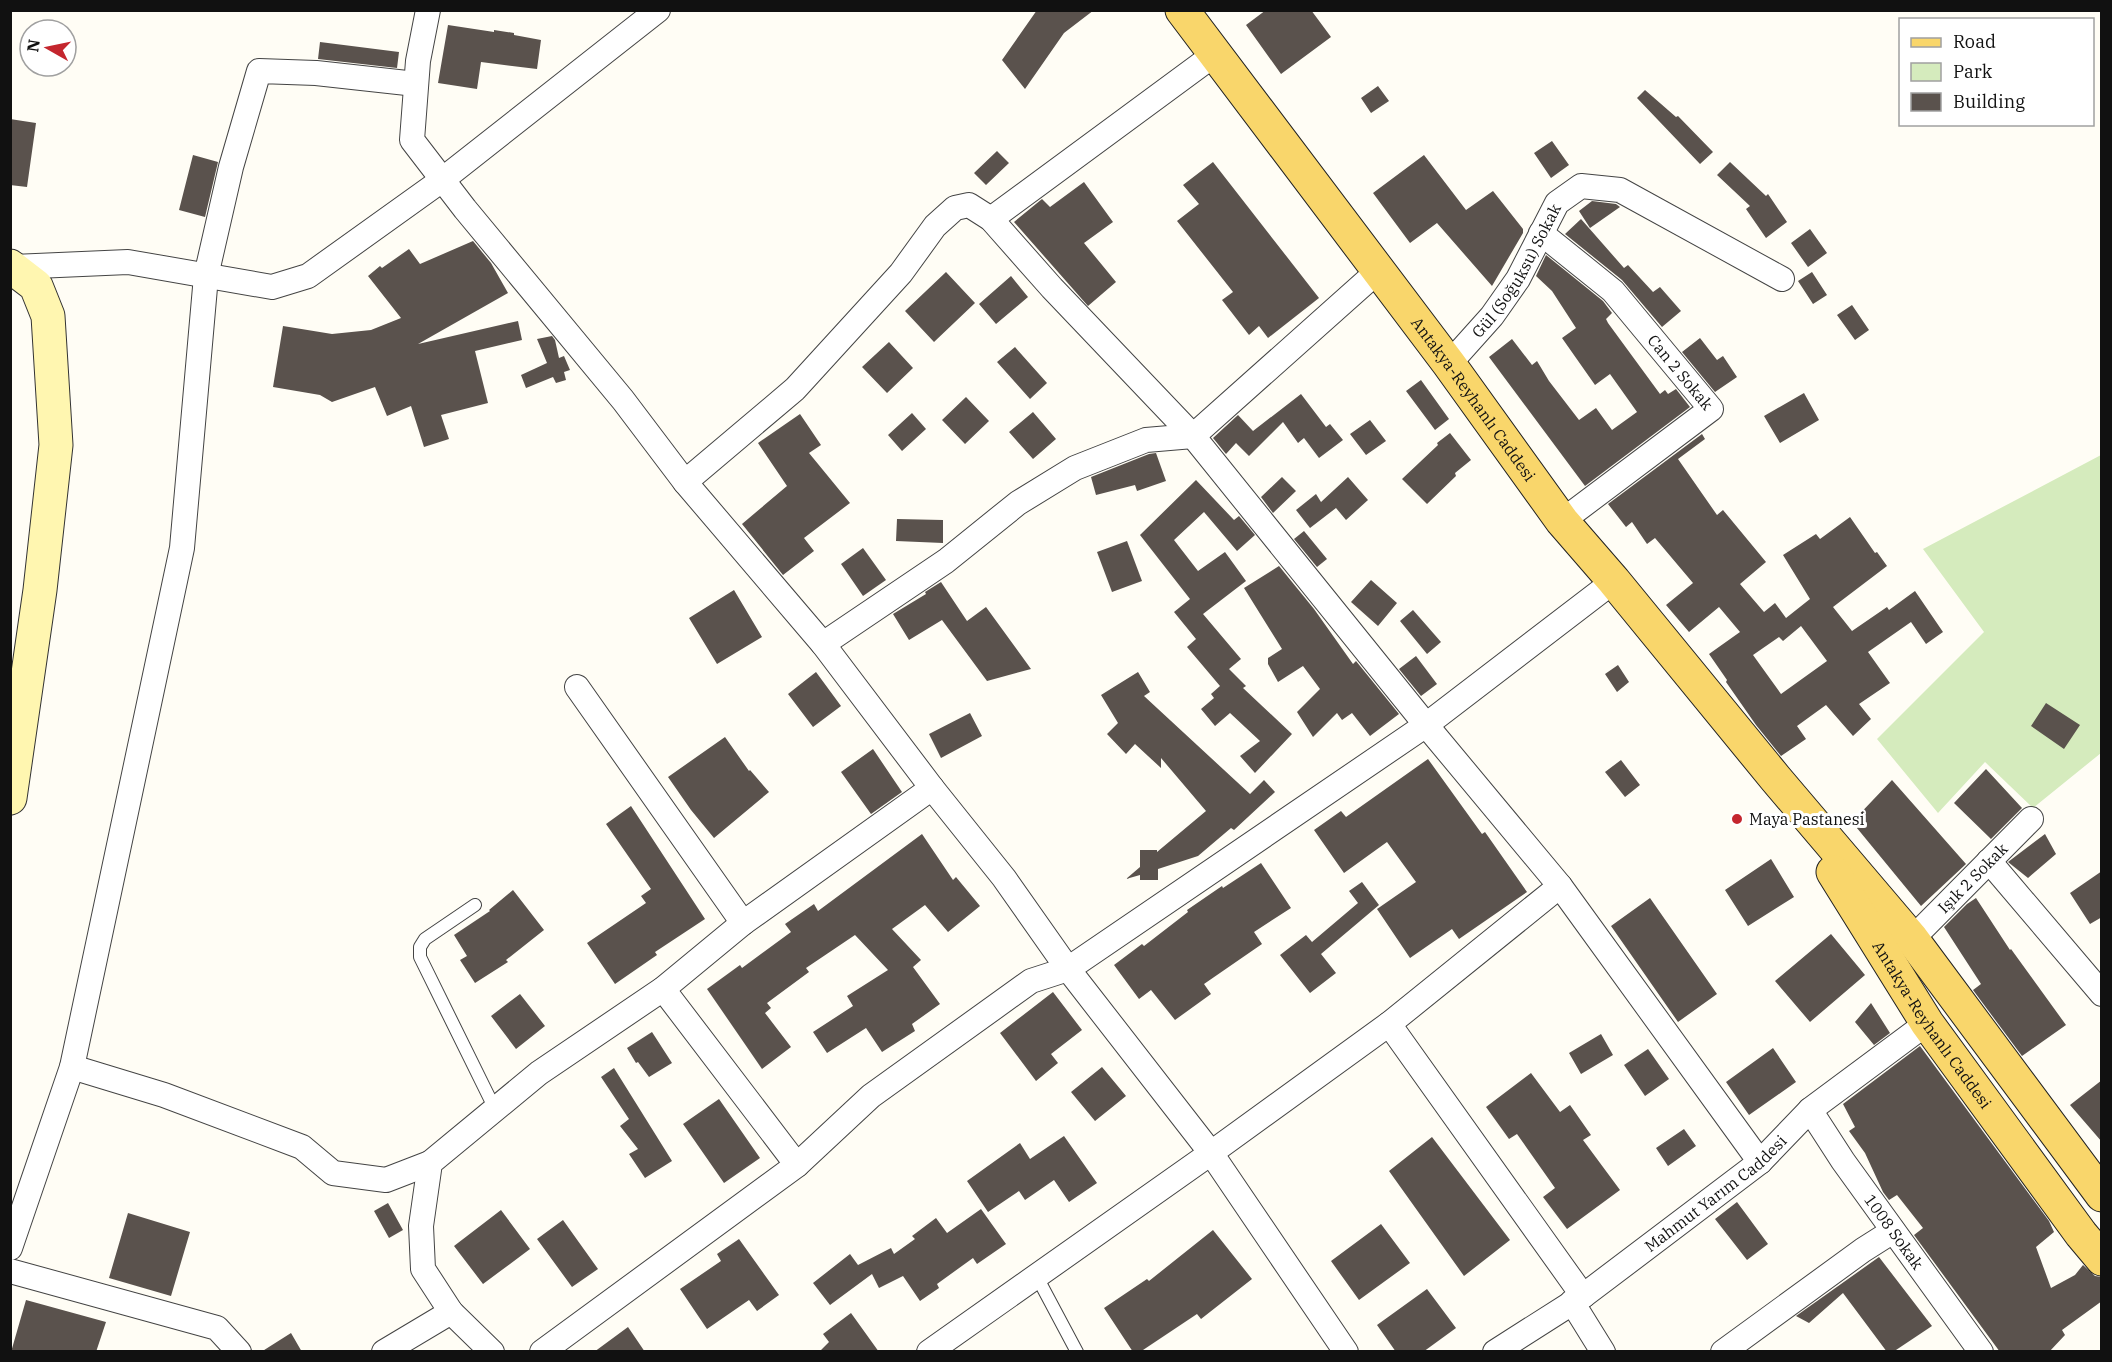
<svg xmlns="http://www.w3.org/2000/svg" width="2112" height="1362" viewBox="0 0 2112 1362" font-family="'IBM Plex Serif',serif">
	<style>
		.green { fill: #d5ebbd }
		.building { fill: #5a524d; fill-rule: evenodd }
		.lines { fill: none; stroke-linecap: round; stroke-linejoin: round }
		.lane-casing { stroke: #444; stroke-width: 14 }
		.street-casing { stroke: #444; stroke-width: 26 }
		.secondary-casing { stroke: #333; stroke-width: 35 }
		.primary-casing { stroke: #222; stroke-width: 35 }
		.lane { stroke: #fff; stroke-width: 12 }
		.street { stroke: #fff; stroke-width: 24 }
		.secondary { stroke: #fff6b0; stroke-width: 33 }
		.primary { stroke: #f9d66b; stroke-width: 33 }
		.poi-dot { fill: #c4262e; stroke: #fff; stroke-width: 2 }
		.labels { text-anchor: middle; stroke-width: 6; stroke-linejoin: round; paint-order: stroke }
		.street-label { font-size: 16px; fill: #111; stroke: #fff }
		.poi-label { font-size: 16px; fill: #111; stroke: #fff; text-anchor: start }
	</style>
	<rect width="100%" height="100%" fill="#fffdf5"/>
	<path class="green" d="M2101 455V753L2033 808 1985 762 1938 813 1877 739 1984 632 1923 549Z"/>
	<path class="building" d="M1037 10H1094L1064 33 1025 89 1002 60Z
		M1266 10H1311L1331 37 1281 74 1246 25Z
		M448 25 494 32V30L514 33V35L541 40 537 69 481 62 477 89 438 83Z
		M320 42 399 52 397 68 318 59Z
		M1378 86 1389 101 1371 113 1361 98Z
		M1645 90 1676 117 1678 116 1713 152 1700 164 1637 98Z
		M10 119 36 123 27 187 10 185Z
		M1552 141 1569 165 1551 178 1534 153Z
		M997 151 1009 163 986 185 974 173Z
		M193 155 218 162 205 217 179 210Z
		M1424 155 1466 210 1493 191 1523 229V233L1492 286 1437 223 1410 243 1373 193Z
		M1213 162 1319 298 1268 338 1259 326 1249 335 1222 300 1233 292 1177 221 1199 204 1183 185Z
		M1730 162 1766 196 1768 194 1787 222 1766 238 1746 209 1750 206 1717 175Z
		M1084 182 1113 222 1084 243 1116 282 1088 306 1014 222 1042 199 1050 207Z
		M1592 201 1616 204 1620 207 1590 228 1579 211Z
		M1581 219 1624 268 1628 265 1653 292 1660 287 1681 311 1662 327 1622 280 1565 234Z
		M1810 229 1827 253 1808 267 1791 243Z
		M473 241 491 263 508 293 418 344 518 321 522 340 475 351 488 403 441 415 449 439 424 447 411 406 387 416 375 387 332 402 320 395 273 387 283 326 332 334 371 330 401 318 368 276 380 266 382 268 409 249 420 264Z
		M1546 255 1603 301 1612 313 1606 319 1608 323 1660 394 1665 390 1668 394 1676 389 1690 407 1585 486 1489 357 1512 339 1532 365 1537 361 1549 381 1579 420 1596 408 1612 430 1637 412 1610 374 1595 385 1562 338 1576 328 1552 291 1536 276Z
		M946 272 975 303 934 342 905 311Z
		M1812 272 1827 295 1813 304 1798 281Z
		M1011 276 1028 297 996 324 979 304Z
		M1852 305 1869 330 1855 340 1837 315Z
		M552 336 555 340 559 358 564 356 570 370 564 372 566 380 556 383 553 377 526 388 521 375 547 363 537 339Z
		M1700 338 1717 360 1723 356 1737 377 1715 392 1682 352Z
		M889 342 913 368 887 393 862 367Z
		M1015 347 1047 383 1030 399 997 362Z
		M1421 380 1449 419 1435 430 1406 391Z
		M1804 393 1819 420 1780 443 1764 416Z
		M1301 394 1326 427 1330 424 1343 440 1319 458 1304 438 1298 443 1283 422 1249 456 1236 443 1226 454 1213 438 1238 415 1253 431Z
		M966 397 989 421 965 444 942 420Z
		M1033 412 1056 439 1033 459 1009 432Z
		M912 413 926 429 902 451 888 435Z
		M800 414 821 445 809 453 850 503 804 538 814 551 783 575 742 524 787 486 758 443Z
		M1370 420 1386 441 1366 455 1350 434Z
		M1450 433 1471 460 1455 473 1456 476 1427 504 1402 479 1438 445 1437 443Z
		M1702 434 1705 439 1678 459 1717 515 1723 510 1766 562 1740 584 1764 612 1775 603 1786 618 1810 599 1783 555 1816 534 1820 539 1850 517 1875 553 1877 552 1887 566 1833 607 1852 631 1887 607 1889 610 1915 591 1943 632 1926 644 1911 622 1868 652 1890 683 1859 704 1871 719 1853 736 1826 705 1797 726 1806 739 1781 756 1756 725 1726 682 1727 680 1709 654 1740 632 1719 607 1689 632 1666 605 1693 583 1655 538 1647 544 1632 522 1626 527 1608 504ZM1801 626 1827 661 1781 694 1753 655 1779 637 1783 641Z
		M1156 453 1166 481 1137 491 1135 485 1096 495 1091 477 1149 454Z
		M1282 477 1296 491 1273 513 1261 497Z
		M1348 477 1368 500 1346 520 1336 508 1310 528 1296 510 1316 494 1321 502Z
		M1196 480 1234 520 1239 516 1255 535 1237 551 1204 512 1174 540 1198 571 1225 552 1246 581 1203 614 1241 659 1229 669 1246 686 1243 688 1292 734 1255 773 1240 756 1260 741 1230 713 1215 726 1201 709 1214 698 1211 694 1220 686 1187 647 1196 639 1174 612 1190 599 1140 535Z
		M897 519 943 520V543L896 541Z
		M1304 531 1327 559 1317 567 1294 539Z
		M1127 541 1142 581 1112 592 1097 552Z
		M863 548 886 580 863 596 841 564Z
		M1279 566 1314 609 1353 664 1356 661 1399 714 1370 736 1352 713 1342 720 1337 713 1313 737 1297 712 1320 689 1303 666 1278 682 1268 664V658L1282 649 1244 588Z
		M1371 580 1397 603 1378 626 1351 602Z
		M941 582 967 621 986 607 1031 669 987 681 942 620 909 640 893 614 926 594 925 592Z
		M734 590 762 637 717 664 689 618Z
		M1413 610 1441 642 1427 654 1400 621Z
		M1416 656 1437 684 1421 696 1399 669Z
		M1618 665 1629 682 1617 692 1605 674Z
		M816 672 841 706 813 727 788 694Z
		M1138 672 1150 692 1144 696 1250 794 1264 780 1275 792 1234 830 1231 828 1198 856 1158 869V880H1140V875L1126 879 1140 867V850H1157V852L1206 811 1161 758V768L1135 744 1126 754 1107 734 1118 723 1101 695Z
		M2046 703 2080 725 2064 749 2031 726Z
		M970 713 982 736 941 758 929 734Z
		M725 737 749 771 750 770 769 792 714 838 691 810 668 777Z
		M873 749 902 792 871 814 841 772Z
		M1428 759 1482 834 1485 832 1527 892 1459 939 1452 929 1410 958 1377 909 1416 882 1387 842 1344 873 1314 830 1341 811 1346 817Z
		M1621 760 1640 785 1625 797 1605 772Z
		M1986 769 2022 808 1991 839 1954 803Z
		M1892 780 1966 864 1921 906 1852 822Z
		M631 806 705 919 655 952 657 955 615 984 587 943 646 903 641 896 651 889 606 824Z
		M922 834 953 880 956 877 980 906 948 932 925 905 892 929 921 960 913 967 940 1004 912 1024 915 1031 882 1052 866 1028 827 1053 813 1032 853 1006 847 996 888 970 855 935 806 968 809 972 767 1003 771 1008 765 1013 791 1047 762 1069 707 989 740 965 742 968 791 932 785 924 814 904 818 911Z
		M2045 834 2056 854 2028 878 2008 862Z
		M1771 859 1794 897 1748 926 1725 890Z
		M1261 863 1291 908 1254 932 1262 944 1204 984 1211 994 1175 1020 1151 990 1139 999 1114 965 1142 944 1144 946 1188 912 1187 910 1222 886 1223 888Z
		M2102 871V917L2090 924 2070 893Z
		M1362 882 1379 905 1321 954 1336 973 1310 993 1280 955 1306 935 1312 942 1358 903 1349 891Z
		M513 890 544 930 506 960 508 962 475 983 460 960 467 956 454 935 490 911 489 910Z
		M1650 898 1717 994 1678 1022 1611 926Z
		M1976 898 2010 950 2011 949 2066 1025 2022 1056 1973 990 1981 984 1944 927 1967 904Z
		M1831 934 1865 975 1810 1022 1775 981Z
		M1053 992 1082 1030 1051 1054 1058 1063 1036 1081 1000 1033Z
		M520 994 545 1026 516 1049 491 1016Z
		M1871 1003 1890 1033 1874 1045 1855 1022Z
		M652 1032 672 1063 649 1077 638 1062 636 1063 627 1048Z
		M1601 1034 1613 1055 1581 1074 1569 1053Z
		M1920 1046 2049 1221 2054 1232 2036 1247 2051 1288 2075 1275 2083 1265 2095 1276 2102 1277V1301L2062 1330 2065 1335 2049 1352H2000L1914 1235 1923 1228 1897 1195 1889 1200 1883 1192 1865 1153 1849 1131 1855 1127 1843 1104Z
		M1773 1048 1796 1082 1749 1115 1726 1082Z
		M1648 1049 1669 1079 1645 1096 1624 1065Z
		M1102 1067 1126 1096 1095 1121 1071 1092Z
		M614 1068 672 1161 645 1178 629 1154 638 1149 620 1126 629 1119 601 1077Z
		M1531 1073 1560 1112 1570 1105 1591 1135 1583 1140 1620 1190 1567 1229 1543 1197 1555 1188 1517 1134 1509 1139 1486 1107Z
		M2102 1080V1142L2070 1105Z
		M719 1099 760 1158 724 1183 683 1124Z
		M1684 1129 1696 1146 1668 1166 1656 1148Z
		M1064 1136 1097 1183 1069 1202 1054 1180 1025 1200 1019 1191 988 1212 967 1181 1020 1143 1030 1159Z
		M1432 1137 1510 1240 1464 1276 1389 1171Z
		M1737 1202 1768 1244 1747 1260 1715 1219Z
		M388 1203 403 1230 389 1238 374 1211Z
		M981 1209 1006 1244 977 1264 973 1258 937 1284 939 1288 920 1301 903 1276 879 1288 872 1274 830 1305 813 1283 850 1254 858 1265 891 1248 894 1254 915 1239 912 1236 936 1218 947 1233Z
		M501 1210 530 1249 483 1284 454 1246Z
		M128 1213 190 1232 171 1296 109 1278Z
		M563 1220 598 1269 572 1287 537 1239Z
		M1381 1224 1410 1263 1359 1300 1331 1261Z
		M1213 1230 1252 1279 1201 1319 1197 1314 1140 1352H1133L1104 1308 1147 1279 1149 1281Z
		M739 1239 779 1295 757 1311 749 1300 707 1329 680 1289 721 1261 717 1254Z
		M1879 1257 1932 1326 1893 1352H1887L1843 1293 1809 1323 1796 1316Z
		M1427 1289 1456 1328 1423 1352H1396L1377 1325Z
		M26 1300 106 1322 96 1352H11Z
		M851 1313 879 1352H819L829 1342 823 1334Z
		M628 1327 645 1352H594Z
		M291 1333 302 1352H261Z"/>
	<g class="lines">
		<defs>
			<path id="lane" d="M475 905 425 939 420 947V957L495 1109
				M1036 1275 1077 1352"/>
			<g id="street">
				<path d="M428 10 418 61 412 140 465 209 623 400 685 482 823 644 932 788 1004 878 1068 969 1211 1153 1346 1352"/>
				<path d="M991 219 1215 54"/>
				<path id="s1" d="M1541 233 1613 291 1711 409 1562 521"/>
				<path d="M13 267 128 262 272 287 308 276 442 180 658 10"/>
				<path id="s2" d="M1449 364 1492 316 1518 279 1557 203 1581 186 1620 190 1782 279"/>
				<path d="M685 482 795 389 901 273 935 226 955 208 969 205 991 219 1052 288 1193 436 1426 725 1560 886 1760 1162"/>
				<path d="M823 644 946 561 1018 503 1075 468 1146 440 1193 436 1378 271"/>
				<path d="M577 687 743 923"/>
				<path d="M1989 861 2102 994"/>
				<path id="s3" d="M1912 939 2031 819"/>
				<path d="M663 989 797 1165"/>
				<path d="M1389 1024 1560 886"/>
				<path d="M72 1067 164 1095 302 1147 333 1173 386 1180 430 1163"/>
				<path id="s4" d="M1810 1110 1843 1161 1981 1352"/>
				<path d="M10 1248 72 1067 182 548 206 276 231 167 259 71 316 73 416 84"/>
				<path d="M10 1271 217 1328 239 1352"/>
				<path d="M1572 1302 1603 1352"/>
				<path d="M384 1352 451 1312"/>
				<path d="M492 1352 451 1312 423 1269 421 1226 430 1163 539 1073 663 989 743 923 932 788"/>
				<path d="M542 1352 797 1165 871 1096 1031 981 1068 969 1426 725 1614 581"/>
				<path d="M929 1352 1211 1153 1389 1024 1583 1296"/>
				<path id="s5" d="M1495 1352 1583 1296 1760 1162 1810 1110 1927 1023"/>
				<path d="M1723 1352 1863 1250 1893 1231"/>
			</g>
			<path id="secondary" d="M10 266 36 286 48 316 56 445 40 590 10 798"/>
			<g id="primary">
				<path id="s6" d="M1182 10 1449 364 1562 521 1614 581 1776 779 1912 939 2102 1195"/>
				<path id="s7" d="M1833 872 1927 1023 2081 1234 2102 1259"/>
			</g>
		</defs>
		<use href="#lane" class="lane-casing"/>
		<use href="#street" class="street-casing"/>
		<use href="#secondary" class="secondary-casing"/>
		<use href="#primary" class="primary-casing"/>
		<use href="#lane" class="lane"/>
		<use href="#street" class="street"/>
		<use href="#secondary" class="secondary"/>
		<use href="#primary" class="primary"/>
	</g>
	<circle class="poi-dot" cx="1737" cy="819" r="6"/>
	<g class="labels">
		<g class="street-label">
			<text dy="6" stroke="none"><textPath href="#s2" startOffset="116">Gül (Soğuksu) Sokak</textPath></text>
			<text dy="6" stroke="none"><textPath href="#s1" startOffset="198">Can 2 Sokak</textPath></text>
			<text dy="6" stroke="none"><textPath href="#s6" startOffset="486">Antakya-Reyhanlı Caddesi</textPath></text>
			<text dy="6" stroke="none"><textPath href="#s3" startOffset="86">Işık 2 Sokak</textPath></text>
			<text dy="6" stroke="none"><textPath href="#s7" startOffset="182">Antakya-Reyhanlı Caddesi</textPath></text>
			<text dy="6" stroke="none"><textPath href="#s5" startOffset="272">Mahmut Yarım Caddesi</textPath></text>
			<text dy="6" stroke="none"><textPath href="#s4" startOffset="148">1008 Sokak</textPath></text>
		</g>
		<g class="poi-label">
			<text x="1749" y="825">Maya Pastanesi</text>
		</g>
	</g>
	<rect width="2112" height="1362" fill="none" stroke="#111111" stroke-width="24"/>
	<rect x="1899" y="18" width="195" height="108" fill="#ffffff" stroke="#a0a0a0" stroke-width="1.5"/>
	<rect x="1911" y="38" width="30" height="9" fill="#f9d66b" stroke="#a0a0a0" stroke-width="1.5"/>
	<text x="1953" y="48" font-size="18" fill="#111111">Road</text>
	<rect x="1911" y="63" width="30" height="18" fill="#d5ebbd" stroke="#a0a0a0" stroke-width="1.5"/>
	<text x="1953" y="78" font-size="18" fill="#111111">Park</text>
	<rect x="1911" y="93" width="30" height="18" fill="#5a524d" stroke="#a0a0a0" stroke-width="1.5"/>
	<text x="1953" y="108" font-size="18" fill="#111111">Building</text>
	<g transform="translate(48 48) rotate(279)"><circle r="28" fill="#ffffff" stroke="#a0a0a0" stroke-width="1.5"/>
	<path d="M0-4.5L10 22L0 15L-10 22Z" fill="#c4262e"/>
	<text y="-9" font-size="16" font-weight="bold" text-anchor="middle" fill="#111111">N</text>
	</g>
</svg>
